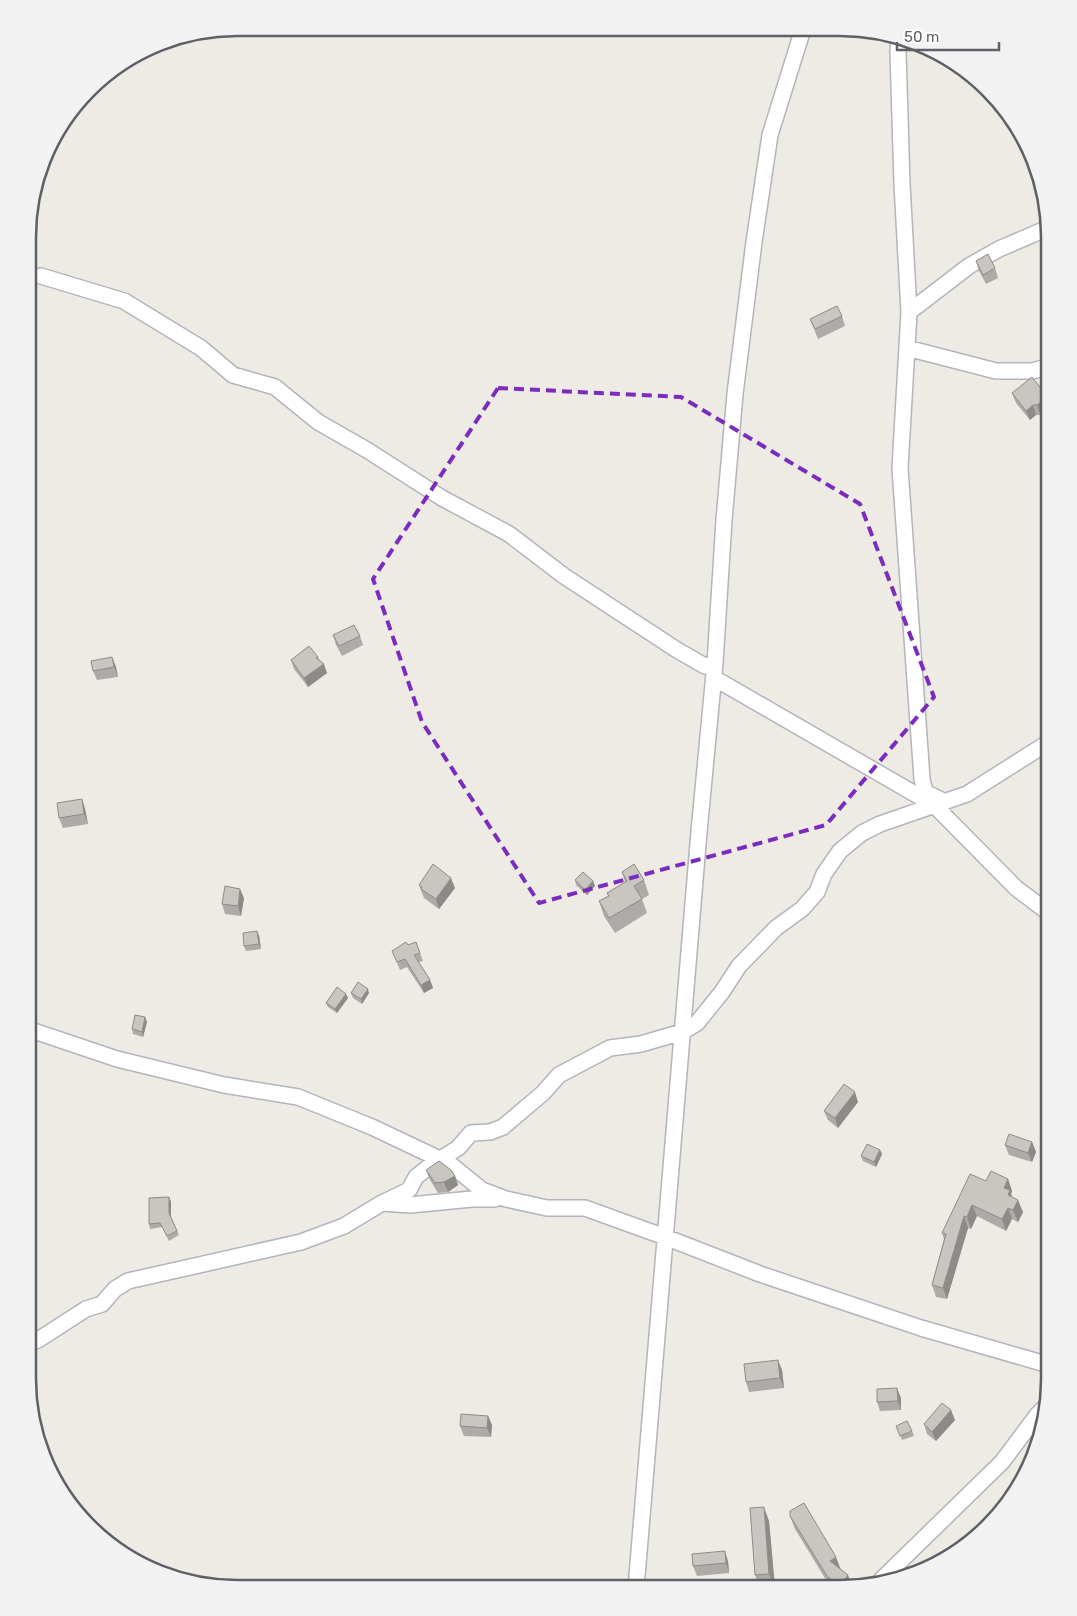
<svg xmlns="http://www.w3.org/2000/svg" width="1077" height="1616" viewBox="0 0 1077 1616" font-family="Rubik,sans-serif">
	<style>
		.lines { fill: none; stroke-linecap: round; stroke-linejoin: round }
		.street-casing { stroke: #b2b5b9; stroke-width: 18 }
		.street { stroke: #fff; stroke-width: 15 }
		.wall { fill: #adaaa7 }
		.shaded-wall { fill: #8d8b88 }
		.building { fill: #c9c6c2; stroke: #8d8b88 }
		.marked { fill: none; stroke: #7b2cbf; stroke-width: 4; stroke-dasharray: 10 6; stroke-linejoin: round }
		.rim { fill: none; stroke: #5d6064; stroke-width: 2.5 }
	</style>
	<rect width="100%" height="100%" fill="#eeebe5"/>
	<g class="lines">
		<defs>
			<path id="street" d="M899 38 898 52 902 184 909 312 900 468 922 779 925 792 945 802
				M41 276 124 301 201 348 233 375 275 387 318 422 367 450 442 498 509 534 564 576 677 650 705 666 715 663
				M909 312 969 266 999 249 1048 228
				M907 348 996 371H1033L1049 366
				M714 678 934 805 1016 888 1049 913
				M28 1029 117 1059 224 1085 298 1097 372 1127 450 1164 482 1190 506 1199 547 1208H585L665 1237 760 1274 921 1328 1049 1365
				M382 1203 409 1190 416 1177 431 1165 458 1148 471 1133 490 1132 503 1127 543 1093 559 1075 610 1048 641 1044 682 1032 697 1023 722 992 739 966 776 928 802 909 817 892 824 874 840 851 862 833 880 824 967 794 1049 742
				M28 1343 38 1340 86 1309 102 1304 115 1289 128 1281 301 1242 344 1226 382 1203 410 1205 472 1199H495
				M881 1580 1002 1462 1038 1414 1047 1405
				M636 1588 699 832 715 663 724 520 735 394 754 242 770 135 803 29"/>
		</defs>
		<use href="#street" class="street-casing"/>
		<use href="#street" class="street"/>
	</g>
	<path class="wall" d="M976 261 995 268 998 278 986 284 979 271Z
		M842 316 845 326 818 339 810 319Z
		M1012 393 1048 397 1049 401V408L1041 415H1036L1030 420 1016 403Z
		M333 635 360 636 363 645 342 656 336 645Z
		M112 657 116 667 118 677 97 680 93 671Z
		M318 657 327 673 308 687 294 669 291 660Z
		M82 799 85 809 88 824 63 828 59 818Z
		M622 872 644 880 649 895 642 899 647 913 615 933 604 916 599 901 608 896 607 893 625 882Z
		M575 880 593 881 595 886 587 895 576 885Z
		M419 885 455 888 439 909 424 898Z
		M244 898 241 916 225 914 222 904Z
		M259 935 261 949 246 951 244 946Z
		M416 942 423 961 419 962 430 980 433 988 424 993 407 967 400 970 392 951Z
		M351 993H369L362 1004 353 998Z
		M348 998 337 1013 328 1007 326 1003Z
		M145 1017 147 1022 143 1037 133 1034 132 1029Z
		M858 1102 838 1128 828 1120 824 1111Z
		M1032 1142 1036 1152 1032 1162 1009 1155 1005 1145Z
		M880 1150 882 1154 876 1167 863 1161 861 1156Z
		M426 1170 455 1176 458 1185 448 1192 438 1193 430 1180Z
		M1008 1179 1012 1191 1011 1194 1012 1197 1023 1212 1018 1222 1012 1219 1006 1231 977 1216 971 1229 968 1228 947 1299 936 1297 932 1285 944 1239 942 1233 986 1181Z
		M169 1197 171 1202V1217L179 1235 169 1241 162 1227 150 1229 149 1224Z
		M1049 1272V1295L1046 1294 1042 1285Z
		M782 1370 784 1388 749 1392 746 1382Z
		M901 1398V1410L880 1411 877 1402Z
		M488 1416 492 1425 491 1437 464 1436 460 1426Z
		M955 1420 936 1441 927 1434 924 1424Z
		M896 1426 912 1431 914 1436 902 1440Z
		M790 1516 841 1570 852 1586 840 1588H831L795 1529Z
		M769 1521 775 1588H760L755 1575Z
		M728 1561 729 1573 697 1576 693 1566Z"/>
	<path class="shaded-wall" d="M1048 397 1049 401V408L1041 415 1037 405Z
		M1033 405 1036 415 1030 420 1026 411Z
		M112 657 116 667 118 677 114 667Z
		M324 664 327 673 308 687 304 678Z
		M82 799 85 809 88 824 84 814Z
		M451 878 455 888 439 909 436 899Z
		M593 881 595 886 587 895 585 890Z
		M240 889 244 898 241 916 238 906Z
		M257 931 259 935 261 949 259 944Z
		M430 980 433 988 424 993 421 985Z
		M368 989 369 993 362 1004 361 999Z
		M346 994 348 998 337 1013 335 1009Z
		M145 1017 147 1022 143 1037 142 1032Z
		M855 1092 858 1102 838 1128 835 1118Z
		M1032 1142 1036 1152 1032 1162 1028 1153Z
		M880 1150 882 1154 876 1167 874 1162Z
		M455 1176 458 1185 448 1192 444 1182Z
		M1008 1179 1012 1191 1011 1194 1014 1202 1012 1207 1004 1188Z
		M169 1197 171 1202V1218L169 1213Z
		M1018 1200 1023 1212 1018 1222 1013 1210Z
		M972 1205 977 1216 971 1229 967 1217Z
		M1008 1208 1012 1219 1006 1231 1002 1219Z
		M964 1216 968 1228 947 1299 943 1288Z
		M778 1360 782 1370 784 1388 780 1378Z
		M897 1388 901 1398V1410L898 1401Z
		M951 1410 955 1420 936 1441 932 1432Z
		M488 1416 492 1425 491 1437 487 1428Z
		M764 1507 769 1521 775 1588 769 1574Z
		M725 1551 728 1561 729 1573 726 1563Z
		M836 1557 841 1570 830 1561Z
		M848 1575 852 1586 841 1588 840 1586Z"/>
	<path class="building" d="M988 254 995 268 983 275 976 261Z
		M837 306 842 316 815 329 810 319Z
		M1032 377 1048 397 1037 405H1033L1026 411 1012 393Z
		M354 625 360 636 339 646 333 635Z
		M309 646 318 657 316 658 324 664 304 678 291 660Z
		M112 657 114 667 93 671 91 661Z
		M82 799 84 814 59 818 57 803Z
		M433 864 451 878 436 899 421 889 422 887 419 885Z
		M634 864 644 880 634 886 642 899 609 918 599 901 609 896 607 893 627 881 622 872Z
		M583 872 593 881 585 890 575 880Z
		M225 886 240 889 238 906 222 904Z
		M257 931 259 944 244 946 243 933Z
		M406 942 408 945 416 942 420 953 414 955 430 980 421 985 405 959 397 962 392 951Z
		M358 982 368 989 361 999 351 993Z
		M337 987 346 994 335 1009 326 1003Z
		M135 1015 145 1017 142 1032 132 1029Z
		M844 1084 855 1092 835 1118 824 1111Z
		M1009 1134 1032 1142 1028 1153 1005 1145Z
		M867 1144 880 1150 874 1162 861 1156Z
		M439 1161 451 1170 455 1176 444 1182 435 1183 426 1170Z
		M991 1171 1008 1179 1004 1188 1010 1190 1008 1195 1018 1200 1013 1210 1008 1208 1002 1219 972 1205 967 1217 964 1216 943 1288 932 1285 946 1234 942 1233 970 1174 986 1181Z
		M169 1197V1213L177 1231 167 1236 160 1223 149 1224V1198Z
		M1046 1272H1049V1286L1042 1285Z
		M778 1360 780 1378 746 1382 744 1364Z
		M897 1388 898 1401 877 1402V1389Z
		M942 1403 951 1410 932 1432 924 1424Z
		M461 1414 488 1416 487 1428 460 1426Z
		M907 1421 912 1431 900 1436 896 1426Z
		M804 1503 836 1557 830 1561 848 1575 840 1586 827 1576 790 1516V1511Z
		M764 1507 769 1574 755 1575 750 1508Z
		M725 1551 726 1563 693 1566 692 1554Z
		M567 1579 576 1588H560Z"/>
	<path class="marked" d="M498 388 681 397 860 504 934 697 826 825 539 903 422 722 373 579Z"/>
	<path d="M0 0H1077V1616H0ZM237 36H840A201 201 0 0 1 1041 237V1379A201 201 0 0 1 840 1580H237A201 201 0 0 1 36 1379V237A201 201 0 0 1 237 36Z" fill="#f2f2f3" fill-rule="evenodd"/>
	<path class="rim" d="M237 36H840A201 201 0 0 1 1041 237V1379A201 201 0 0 1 840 1580H237A201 201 0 0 1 36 1379V237A201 201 0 0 1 237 36Z"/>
	<path d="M897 42v8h102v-8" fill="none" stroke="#5d6064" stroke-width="2.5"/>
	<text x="904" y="42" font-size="15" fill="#5d6064" stroke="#ffffff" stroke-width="4" paint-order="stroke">50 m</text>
</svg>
